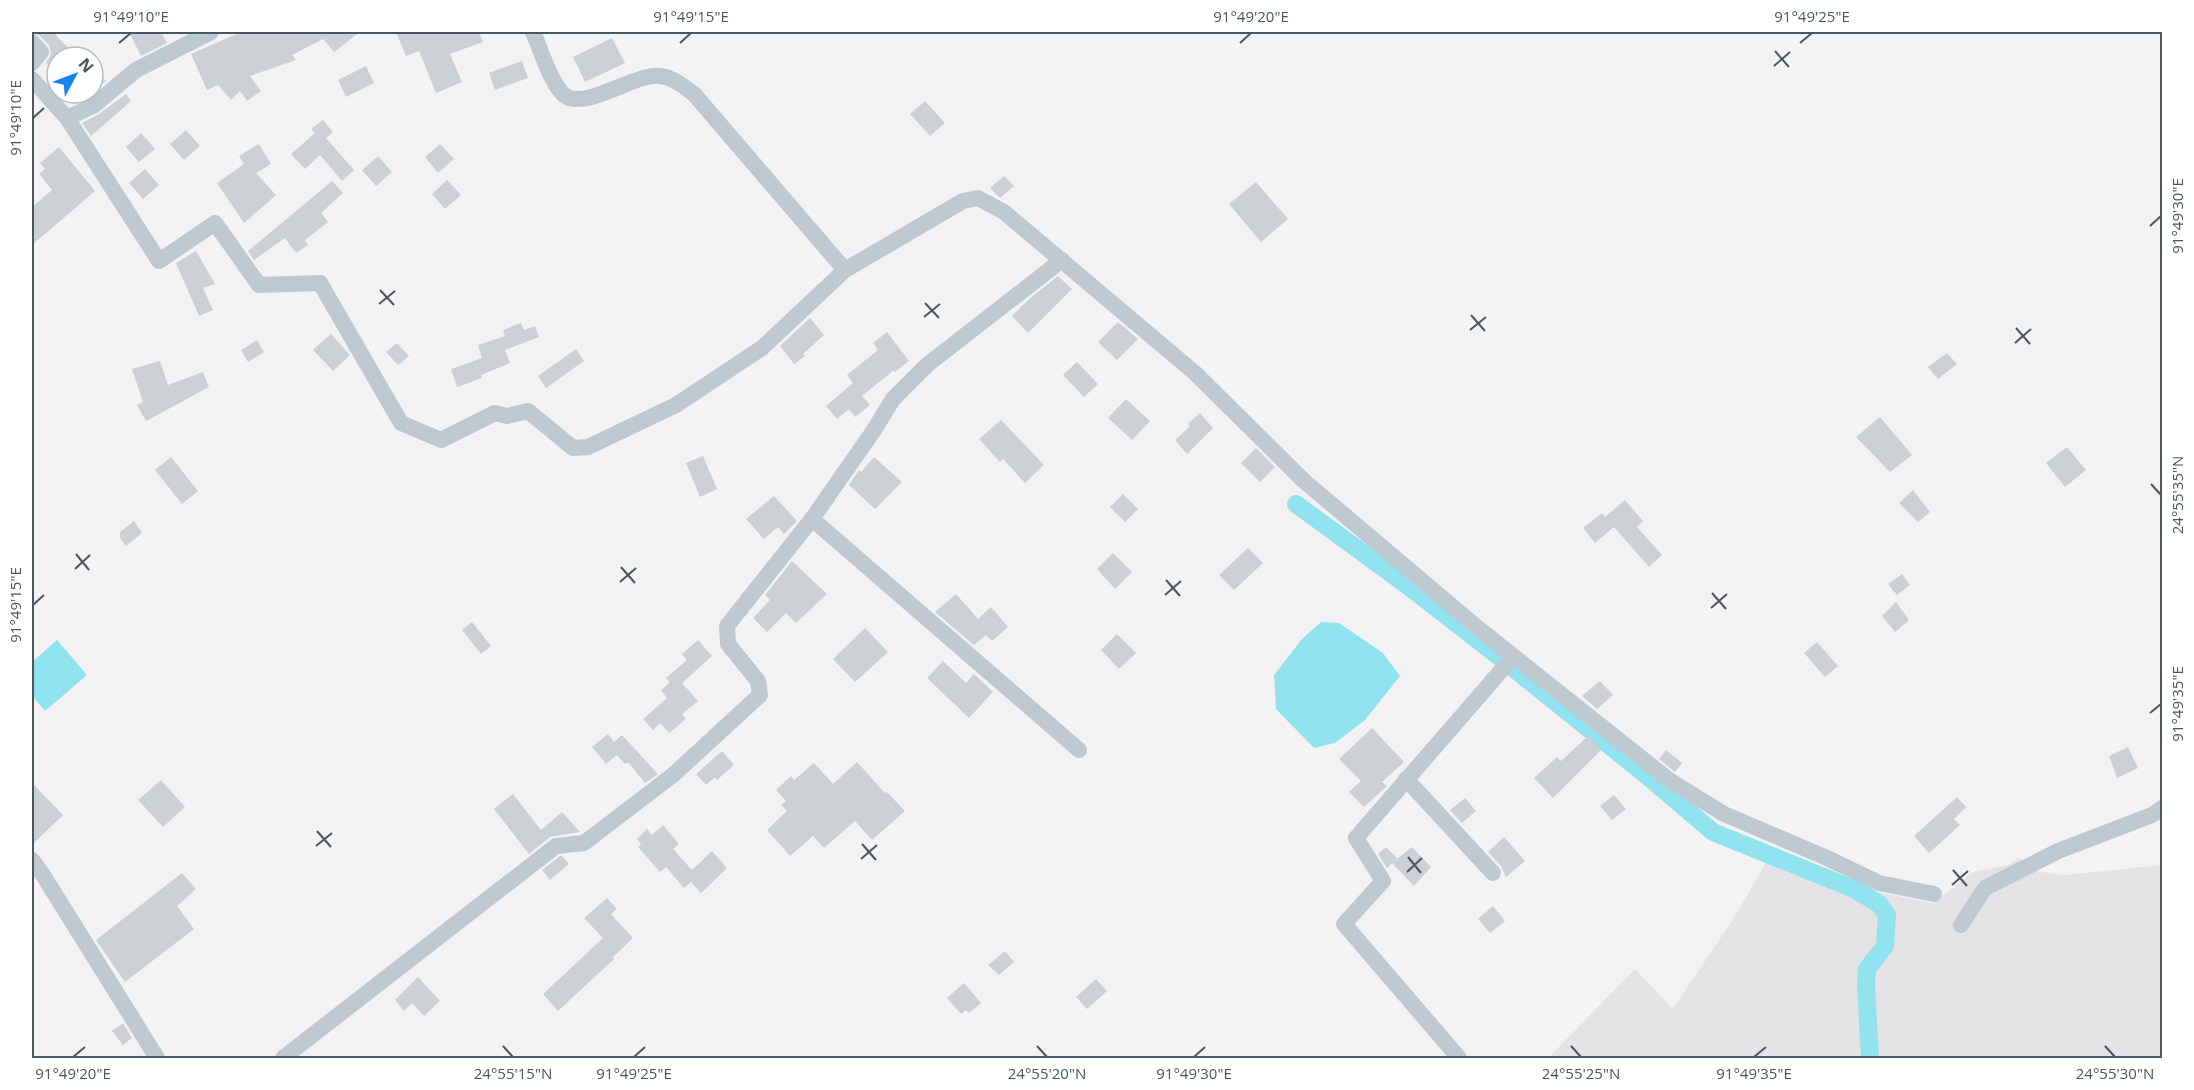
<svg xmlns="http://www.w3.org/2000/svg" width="2194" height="1090" viewBox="0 0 2194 1090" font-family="'Open Sans',sans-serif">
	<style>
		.education { fill: #e5e3e5 }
		.water { fill: #8fe2ee }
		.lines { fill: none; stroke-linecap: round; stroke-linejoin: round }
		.canal { stroke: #8fe2ee; stroke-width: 18 }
		.building { fill: #ccd0d5 }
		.street { stroke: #bdc8cf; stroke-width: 16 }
		.ticks { fill: none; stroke: #495760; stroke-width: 2 }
		.neatline { fill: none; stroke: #495760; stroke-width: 2 }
		.ticks-label { font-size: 15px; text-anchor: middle; fill: #495760 }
	</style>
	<rect width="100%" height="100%" fill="#f4f2f3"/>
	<path class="education" d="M2019 858 2040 872 2066 875 2162 865V1058H1548L1635 969 1673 1009 1732 921 1766 863 1864 903 1869 892 1872 891 1933 903 1973 872 2008 865Z"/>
	<path class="water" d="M1321 622 1339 623 1383 653 1400 676 1365 720 1335 743 1314 748 1276 709 1274 675 1302 639Z
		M57 640 87 675 45 711 32 696V662Z"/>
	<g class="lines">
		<path class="canal" d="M1296 504 1408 586 1502 659 1646 775 1713 832 1856 890 1879 904 1887 915 1885 946 1867 969 1866 984 1870 1058"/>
	</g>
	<path class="building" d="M32 32H53L77 57H59L57 55V74L46 63 51 54 49 45 39 35Z
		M129 32H161L167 43 141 56Z
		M241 32H360L334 52 323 39 292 55 296 60 250 76 261 91 247 101 240 91 231 100 218 85 207 90 191 54Z
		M396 32H479L483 42 450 54 462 82 436 93 419 51 406 56Z
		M612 38 625 63 585 82 573 57Z
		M522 61 528 78 495 90 489 73Z
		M366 66 374 83 346 97 338 80Z
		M93 67 106 81 93 92Z
		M126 94 131 101 91 136 82 123 99 114Z
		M925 101 945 123 930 136 910 114Z
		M323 120 333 132 326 138 354 170 342 181 320 155 305 169 291 154 315 133 311 129Z
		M186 130 200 146 184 160 170 144Z
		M141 133 155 149 139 162 126 147Z
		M259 144 271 164 256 173 276 195 244 223 217 183 244 164 239 156Z
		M440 144 454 159 438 173 425 157Z
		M59 147 95 191 32 245V207L52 190 39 174 45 169 40 163Z
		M378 156 392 172 376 186 362 170Z
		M145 169 159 185 143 199 129 183Z
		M1004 176 1014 186 1000 198 990 188Z
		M447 180 461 195 445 209 432 194Z
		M332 181 343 193 321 213 328 222 305 240 308 245 296 253 285 238 254 260 248 251Z
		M1256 182 1288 219 1261 242 1229 204Z
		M196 251 215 284 203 288 213 310 199 316 176 263Z
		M1058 276 1072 289 1028 333 1012 316 1028 300Z
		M810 318 824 335 803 354 805 356 794 364 780 346Z
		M1118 322 1138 339 1117 360 1098 342Z
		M521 323 524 330 535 326 539 337 505 350 510 363 481 375 482 378 457 387 451 369 482 358 478 345 505 336 503 330Z
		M887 332 909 361 895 372 894 370 862 396 870 405 855 417 849 409 837 419 826 406 853 383 847 375 878 350 873 343Z
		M331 334 350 355 333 371 313 350Z
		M257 340 264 352 248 362 241 350Z
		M397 343 409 356 398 365 386 352Z
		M576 349 584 361 546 388 538 376Z
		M1947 353 1957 364 1938 379 1928 367Z
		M160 361 168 385 203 372 209 387 146 421 137 405 143 402 132 369Z
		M1077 362 1098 384 1084 397 1063 375Z
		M1126 399 1150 421 1132 440 1108 418Z
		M1200 413 1213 428 1187 454 1175 440 1190 426 1188 424Z
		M1880 417 1912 455 1890 472 1856 437Z
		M1001 420 1044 465 1025 483 1003 459 1000 462 979 439Z
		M2067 447 2086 470 2065 487 2046 463Z
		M1256 448 1275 467 1260 482 1241 463Z
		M703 456 717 489 700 497 686 463Z
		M171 457 198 491 182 504 155 470Z
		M874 457 902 482 875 509 849 485 859 470 861 472Z
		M1913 490 1930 512 1918 522 1899 503Z
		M1123 494 1138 509 1125 522 1110 507Z
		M774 496 797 521 784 534 778 527 764 539 746 519Z
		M1625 500 1643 521 1637 527 1662 555 1649 567 1614 527 1595 543 1583 528 1602 513 1605 517Z
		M134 521 142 533 126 546 120 538V532Z
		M1248 548 1263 563 1234 590 1219 575Z
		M1113 553 1132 572 1115 589 1097 569Z
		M792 561 827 594 796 623 786 613 767 632 753 618 770 600 765 595Z
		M1902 574 1910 585 1897 595 1888 584Z
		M956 594 978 619 991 607 1008 627 992 641 986 635 974 645 935 612Z
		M1896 602 1909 620 1895 632 1882 616Z
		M472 622 491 646 481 654 462 630Z
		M865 628 888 652 855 682 833 659Z
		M1117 634 1136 653 1119 669 1101 650Z
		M698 640 712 656 682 683 698 701 682 714 686 719 669 733 660 723 653 730 643 719 667 698 661 690 670 682 666 678 687 660 682 654Z
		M1817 642 1838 666 1825 677 1804 653Z
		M943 661 966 683 974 674 993 692 969 718 927 678Z
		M1600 681 1613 695 1597 709 1582 696Z
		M1372 728 1404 762 1382 782 1387 786 1364 807 1349 792 1361 781 1339 759Z
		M608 734 614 742 622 735 658 774 645 783 628 762 625 764 617 755 606 764 592 747Z
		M1588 736 1601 750 1553 798 1534 778 1557 757 1561 761Z
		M2128 747 2138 768 2117 778 2109 756Z
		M1666 750 1682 763 1675 772 1659 759Z
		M722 751 734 765 717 780 715 777 706 785 696 774Z
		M857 762 885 793 887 792 905 811 872 840 855 821 824 848 813 836 790 856 767 830 787 811 781 805 786 801 776 790 791 776 794 780 814 763 833 784Z
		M161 780 185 807 163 827 138 800Z
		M32 783 63 815 32 845Z
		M513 794 541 830 562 812 580 832 550 837 529 854 494 809Z
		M1614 795 1626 809 1612 820 1600 806Z
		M1957 797 1966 807 1954 819 1960 825 1929 853 1914 836Z
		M1465 798 1476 811 1462 823 1450 810Z
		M663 825 679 844 673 849 692 870 712 851 727 868 701 893 691 882 684 888 666 867 660 872 638 847 641 844 637 839 647 829 652 835Z
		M1504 837 1525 861 1506 877 1501 866 1488 852Z
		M1386 847 1397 858 1387 868 1378 854Z
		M1412 847 1431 867 1414 886 1392 863Z
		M560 856H562L569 864 550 880 542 870Z
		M182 873 196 889 177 906 194 929 125 982 96 940Z
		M607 898 617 909 611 914 633 938 613 957 614 959 558 1011 543 994 603 938 584 918Z
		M1493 906 1505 921 1490 933 1478 919Z
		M1005 951 1014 962 999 975 988 965Z
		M418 977 440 1001 424 1016 412 1003 404 1011 395 1000Z
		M1096 979 1107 991 1087 1009 1076 997Z
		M964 983 981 1003 969 1013 966 1010 961 1014 947 998Z
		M123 1023 132 1038 123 1045 112 1031Z"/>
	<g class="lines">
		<path class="street" d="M211 32 136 70 93 106 67 118 159 261 215 223 259 285 320 283 401 423 441 440 495 413 507 416 528 411 573 448 588 447 676 405 762 348 845 270
			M533 32C540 47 552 89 567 97 589 108 638 72 661 76 674 78 683 86 694 94L845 270 963 201 978 198 1004 212 1195 373 1304 481 1478 628 1669 780 1724 814 1827 858 1879 883 1934 894
			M32 42 41 52 32 63
			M32 79 67 118
			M812 519 1079 750
			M1406 779 1493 873
			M32 860 43 875 157 1058
			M1961 925 1985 888 2058 851 2152 815 2162 808
			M283 1058 556 846 584 843 673 775 760 695 758 681 728 644 727 626 812 519 874 430 893 399 927 365 1062 260
			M1459 1058 1344 924 1383 881 1356 838 1513 657"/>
	</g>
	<path class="ticks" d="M119 43 131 33M680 43 691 33M1240 43 1251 33M1800 43 1812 33M1775 51 1789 67M1774 66 1790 52M33 118 44 108M2150 226 2161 216M380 290 394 305M925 303 939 318M379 304 395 291M1471 315 1485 331M924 317 940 304M2016 328 2030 344M1470 330 1486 317M2015 343 2031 329M2151 484 2161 495M76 554 89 570M621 567 635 583M75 569 90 555M1166 580 1180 596M620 582 636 568M1712 593 1726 609M1165 595 1181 581M33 605 44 595M1711 608 1727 594M2150 713 2161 704M317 831 331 847M862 844 876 860M316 846 332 833M1408 857 1421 873M861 859 877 845M1953 870 1967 886M1407 872 1422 858M1952 885 1968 871M503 1046 513 1057M1037 1046 1047 1057M1571 1046 1581 1057M2105 1046 2115 1057M73 1057 85 1047M634 1057 645 1047M1194 1057 1205 1047M1754 1057 1766 1047"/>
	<rect width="2194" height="1090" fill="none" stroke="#ffffff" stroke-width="66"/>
	<g transform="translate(75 75) rotate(49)"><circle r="28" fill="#ffffff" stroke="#b6bcbf" stroke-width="1.5"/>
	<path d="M0-4.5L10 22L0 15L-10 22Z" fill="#1884e9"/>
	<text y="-9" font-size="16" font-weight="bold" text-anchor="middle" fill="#495760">N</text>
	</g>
	<rect x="33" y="33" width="2128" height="1024" class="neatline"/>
	<g class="ticks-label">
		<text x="131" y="22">91°49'10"E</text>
		<text x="691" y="22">91°49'15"E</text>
		<text x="1251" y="22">91°49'20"E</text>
		<text x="1812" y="22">91°49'25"E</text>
		<text transform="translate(16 118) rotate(-90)" y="5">91°49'10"E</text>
		<text transform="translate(2178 216) rotate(-90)" y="5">91°49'30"E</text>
		<text transform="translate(2178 495) rotate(-90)" y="5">24°55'35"N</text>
		<text transform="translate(16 605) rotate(-90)" y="5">91°49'15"E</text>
		<text transform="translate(2178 704) rotate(-90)" y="5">91°49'35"E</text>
		<text x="73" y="1079">91°49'20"E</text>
		<text x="513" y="1079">24°55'15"N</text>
		<text x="634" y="1079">91°49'25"E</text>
		<text x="1047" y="1079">24°55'20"N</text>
		<text x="1194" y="1079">91°49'30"E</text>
		<text x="1581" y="1079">24°55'25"N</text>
		<text x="1754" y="1079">91°49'35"E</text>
		<text x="2115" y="1079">24°55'30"N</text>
	</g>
</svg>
